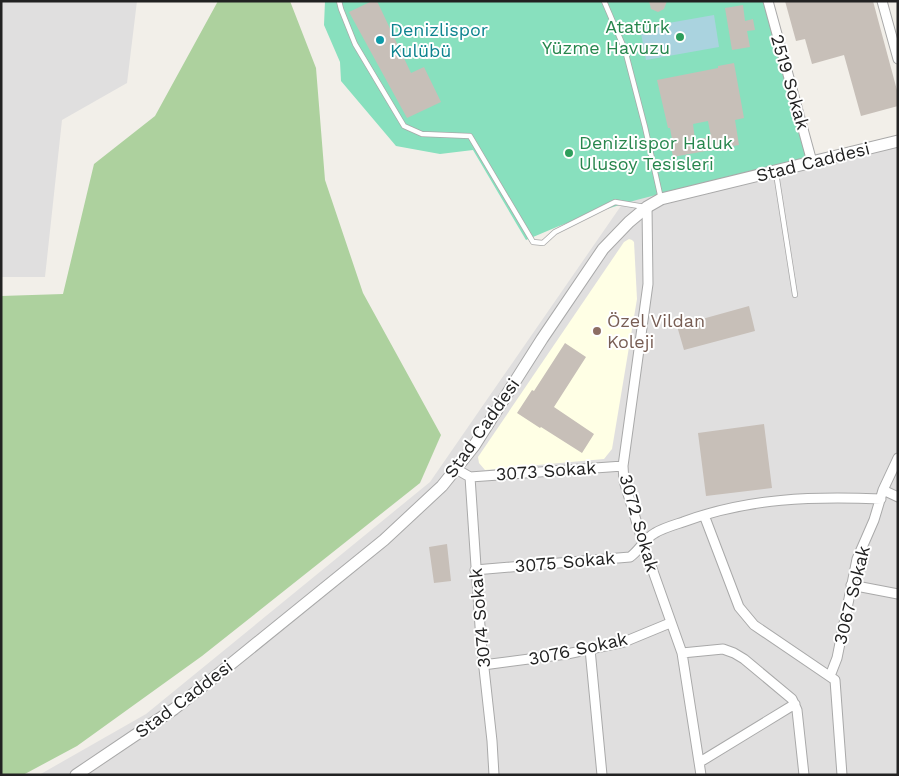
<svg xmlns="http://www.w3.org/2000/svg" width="899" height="776" viewBox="0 0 899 776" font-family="'Work Sans',sans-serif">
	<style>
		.residential { fill: #e0dfdf }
		.education { fill: #ffffe5 }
		.forest { fill: #add19e }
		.pitch { fill: #88e0be }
		.water { fill: #aad3df }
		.building { fill: #c7bfb8; fill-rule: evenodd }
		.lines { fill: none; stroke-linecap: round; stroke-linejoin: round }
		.service-casing { stroke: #a9a9a9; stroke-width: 6 }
		.minor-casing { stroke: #a9a9a9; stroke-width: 11 }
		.tertiary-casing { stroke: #a9a9a9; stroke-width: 13 }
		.service { stroke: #fff; stroke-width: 4.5 }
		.minor { stroke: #fff; stroke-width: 9 }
		.tertiary { stroke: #fff; stroke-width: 11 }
		.leisure-dot { fill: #2e9e5b; stroke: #fff; stroke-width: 2 }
		.culture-dot { fill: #0f9aa8; stroke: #fff; stroke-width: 2 }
		.education-dot { fill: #8d6e63; stroke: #fff; stroke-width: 2 }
		.labels { text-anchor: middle; stroke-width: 4; stroke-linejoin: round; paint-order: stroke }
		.leisure-label { font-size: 18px; fill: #27864d; stroke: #fff; text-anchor: end }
		.culture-label { font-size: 18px; fill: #0d838f; stroke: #fff; text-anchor: start }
		.street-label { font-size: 18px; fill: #222; stroke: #fff }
		.education-label { font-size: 18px; fill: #785e54; stroke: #fff; text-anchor: start }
	</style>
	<rect width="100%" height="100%" fill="#f2efe9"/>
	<path class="residential" d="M1 1H137L127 83 62 120 45 277H1Z
		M898 139V775H39L146 714 430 482 634 187Z"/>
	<path class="education" d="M629 239 632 240 634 242 637 299 612 449 604 459 485 470 479 463 478 457 624 242Z"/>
	<path class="forest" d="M218 1H290L316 68 325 180 363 293 441 435 420 483 202 656 77 746 23 775H1V296L63 294 94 164 155 116Z"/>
	<path class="pitch" d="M325 1H767L812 162C759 176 705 183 652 196 608 207 567 222 526 240L473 150 440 154 396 146 341 81 340 62 324 25Z"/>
	<path class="water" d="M714 15 719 47 646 60 640 28Z"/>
	<path class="building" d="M372 1H377L411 73 424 67 441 102 407 118 349 12Z
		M649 1H667L664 9 658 12 651 9Z
		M785 1H873L898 94V106L861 116 844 55 812 64 805 39 796 41Z
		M743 5 745 21 753 19 755 30 747 31 750 47 732 50 725 8Z
		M734 63 744 118 735 120 739 145 673 157 671 146 673 145 670 128H668L657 80 718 68V66ZM708 121 711 137 695 140 693 124Z
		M749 306 755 331 684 350 677 326Z
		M565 343 586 357 554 407 594 434 582 453 541 427 540 428 517 413 532 390 534 391Z
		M764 424 772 488 706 496 698 433Z
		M447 544 451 581 434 583 429 547Z"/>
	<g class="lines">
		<defs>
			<path id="service" d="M339 1 341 9 355 44 404 126 422 134 470 136 533 242 543 243 555 232 615 202 645 207
				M604 1 625 50 645 127 661 199
				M776 173 795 295"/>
			<path id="minor" d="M768 1 812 162
				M882 1 898 59
				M647 207 648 284 623 466 624 481 643 543 682 653 701 775
				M456 469 470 477 481 641 492 741 494 775
				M470 477 623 466
				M883 490 898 497
				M704 515 739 607 754 625 835 680 842 775
				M475 570 630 557C640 550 644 539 655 533 663 528 674 525 683 522 747 498 814 496 881 499
				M851 585 898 594
				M590 649 602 775
				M682 653 723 649 734 653 744 659 792 699 797 710 804 775
				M483 665 567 654 624 642 670 623
				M830 676 837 658 857 559 874 520 883 490 898 458
				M700 762 795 704"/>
			<path id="tertiary" d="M76 775 174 709 221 672 384 540 442 486 474 446 542 339 603 249 629 222 647 207 661 199 898 141"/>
		</defs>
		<use href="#service" class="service-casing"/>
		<use href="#minor" class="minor-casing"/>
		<use href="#tertiary" class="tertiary-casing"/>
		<use href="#service" class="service"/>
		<use href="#minor" class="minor"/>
		<use href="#tertiary" class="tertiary"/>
	</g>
	<g class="leisure-dot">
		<circle cx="680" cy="37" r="5"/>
		<circle cx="569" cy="153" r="5"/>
	</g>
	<circle class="culture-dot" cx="380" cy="40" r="5"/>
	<circle class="education-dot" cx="597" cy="331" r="5"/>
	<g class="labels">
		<g class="leisure-label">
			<text x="670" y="33">Atatürk<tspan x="670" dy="21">Yüzme Havuzu</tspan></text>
			<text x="579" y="149" text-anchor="start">Denizlispor Haluk<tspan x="579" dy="21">Ulusoy Tesisleri</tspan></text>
		</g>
		<g class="culture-label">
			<text x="390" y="36">Denizlispor<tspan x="390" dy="21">Kulübü</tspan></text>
		</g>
		<g class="street-label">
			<text transform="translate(790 82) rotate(74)" y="6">2519 Sokak</text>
			<text transform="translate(813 162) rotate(-14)" y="6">Stad Caddesi</text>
			<text transform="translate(482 428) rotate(-55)" y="6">Stad Caddesi</text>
			<text transform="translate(546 471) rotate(-4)" y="6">3073 Sokak</text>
			<text transform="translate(639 523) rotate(74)" y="6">3072 Sokak</text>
			<text transform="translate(565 562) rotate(-5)" y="6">3075 Sokak</text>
			<text transform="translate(852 595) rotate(-76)" y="6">3067 Sokak</text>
			<text transform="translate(480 618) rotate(-95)" y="6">3074 Sokak</text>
			<text transform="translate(578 649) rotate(-12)" y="6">3076 Sokak</text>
			<text transform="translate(184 699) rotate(-37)" y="6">Stad Caddesi</text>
		</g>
		<g class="education-label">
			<text x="607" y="327">Özel Vildan<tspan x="607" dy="21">Koleji</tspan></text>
		</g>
	</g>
	<rect width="899" height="776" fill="none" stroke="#222222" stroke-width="5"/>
</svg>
